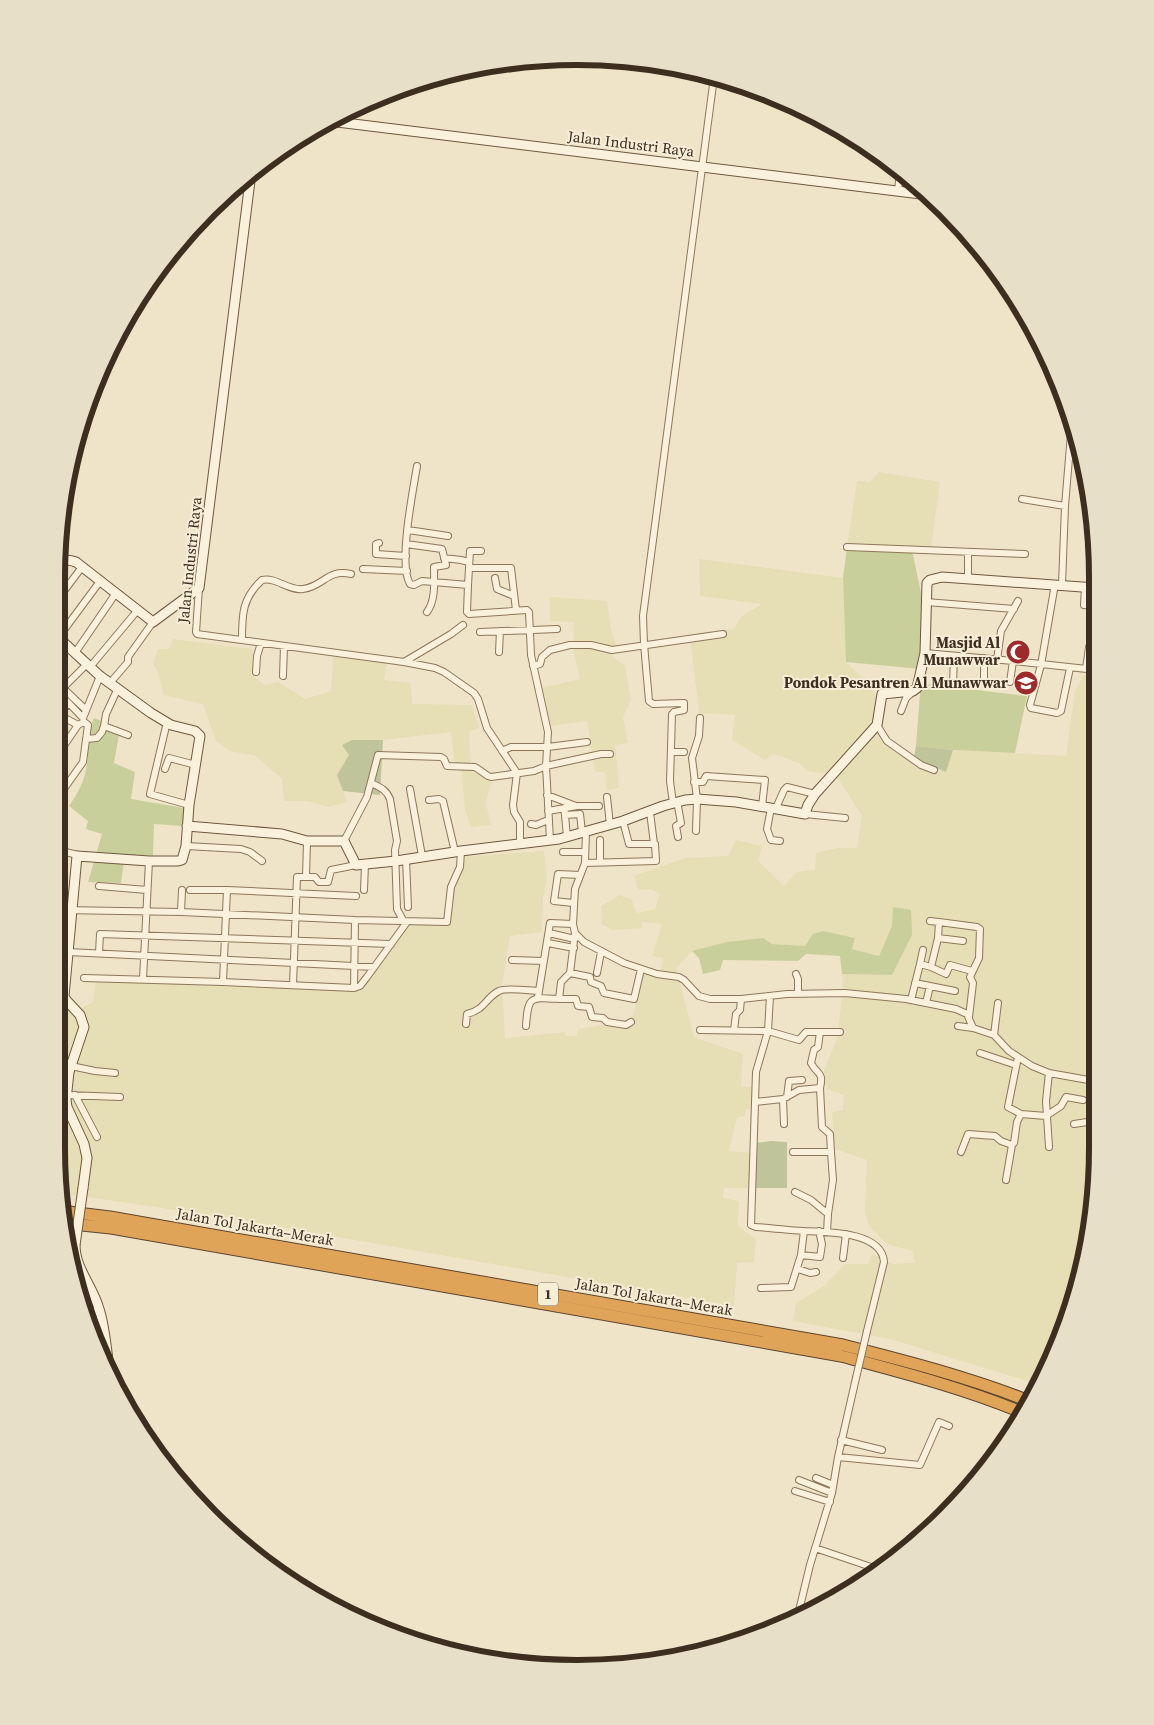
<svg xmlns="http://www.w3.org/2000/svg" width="1154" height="1725" viewBox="0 0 1154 1725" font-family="'Source Serif 4',serif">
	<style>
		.farmland { fill: #e6deb5 }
		.green { fill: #c9cf9b }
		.cemetery { fill: #bfc49a }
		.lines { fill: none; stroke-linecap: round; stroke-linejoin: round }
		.street-casing { stroke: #8d765c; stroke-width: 8 }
		.secondary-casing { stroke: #6f573f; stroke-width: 11 }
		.highway-casing { stroke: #5b4430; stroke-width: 13 }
		.street { stroke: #faf1dc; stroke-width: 6 }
		.secondary { stroke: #faf1dc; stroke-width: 9 }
		.highway { stroke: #e0a458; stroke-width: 11 }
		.street-bridge-casing { stroke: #8d765c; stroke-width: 8; stroke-linecap: butt }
		.secondary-bridge-casing { stroke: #6f573f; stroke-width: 11; stroke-linecap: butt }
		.street-bridge { stroke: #faf1dc; stroke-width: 6 }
		.secondary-bridge { stroke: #faf1dc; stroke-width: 9 }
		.labels { text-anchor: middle; stroke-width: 4; stroke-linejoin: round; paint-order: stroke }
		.shield { fill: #f7eed8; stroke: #756857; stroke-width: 1 }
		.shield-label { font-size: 14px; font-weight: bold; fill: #3d2e20 }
		.street-label { font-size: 15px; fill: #3d2e20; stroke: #f7eed8 }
		.poi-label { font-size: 15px; font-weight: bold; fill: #3d2e20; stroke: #f7eed8; text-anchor: end }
		.rim { fill: none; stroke: #3d2e20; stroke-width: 6 }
	</style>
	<rect width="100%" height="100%" fill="#f0e4c8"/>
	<path class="farmland" d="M879 472 940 482 931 548 847 547 857 481 870 482Z
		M699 559 843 578 846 662 865 680 876 696 887 745 897 754 914 758 946 771 953 750 1066 756 1075 691 1084 675H1096L1093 1216 1070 1315 1044 1378 1039 1386 1024 1380 890 1339 793 1321 796 1303 824 1286 845 1264H868L872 1254 893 1264 915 1263 913 1251 887 1244 869 1226 865 1212 867 1160 835 1149 832 1112 843 1110 844 1095 827 1089 824 1070 837 1039 843 989 842 974 892 975 893 907 892 926 879 956 852 949 854 937 813 934 805 946 772 944 692 951 676 968 694 1037 743 1054 741 1086 753 1087 752 1109H746L745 1116 737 1117 729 1151 754 1153 771 1141 787 1142V1188H724L723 1198 739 1201 738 1226 756 1239 754 1262 737 1263 734 1306 216 1216 61 1193V997L79 1010 93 1002 96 980 354 988 360 992 410 922 445 921 447 888 458 876 459 857 544 851 547 880 543 898 542 932 510 936 502 985 505 1038 565 1032 566 1036H577L578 1029 610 1024 630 1028 644 972 660 976 663 958 652 956 662 924 642 922V928L613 930 602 925 601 906 620 895 631 899 637 913 655 909 660 894 651 889 638 890 634 876 685 858 728 856 736 840 762 846 758 861 784 886 797 872 815 870 816 853 838 848H857L862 816 836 775 808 771 799 763 774 754 765 760 732 740 735 715 699 713 690 635 733 629 742 616 762 604 700 596Z
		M550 597 607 601 611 629 618 651 611 654 615 659 625 665 631 700 623 717 628 743 615 745 619 788 607 790 605 772H595L587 721 551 726 542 688 580 679 573 649 574 622 550 621Z
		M173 639 253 649 252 675 265 685 278 682 305 699 331 691 333 656 387 663 384 680 411 683 412 704 472 705 479 728 469 732 471 763 484 766 492 777 486 803 491 825 471 827 465 810 461 765 454 761 451 732 383 740H352L349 755 337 775 347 802 328 807 308 801H284L282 779 256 756 230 751 216 741 203 704 164 695 158 672 153 664 158 649H169Z"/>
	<path class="green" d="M847 547 912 550 926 617 920 669 846 662 843 578Z
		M919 683 1027 696 1015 753 953 750 916 746 920 693Z
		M94 718 120 729 114 763 135 772 131 799 184 808 183 826 154 824 153 856 125 855 121 883 88 882 102 834 86 829 88 821 69 806C78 793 85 780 87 764 89 747 86 733 94 718Z
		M893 907 911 910 912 935 892 975 842 974 840 956 806 954 798 961 723 960 720 970 703 974 699 958 692 951 727 942 763 938 772 944 805 946 813 934 823 931 855 938 852 949 879 956 892 926Z"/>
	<path class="cemetery" d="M352 740H383L380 795 343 791 337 775 349 755 342 745Z
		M916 746 953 750 946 772 914 758Z
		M771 1141 787 1142V1188H755L756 1143Z"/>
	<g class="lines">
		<defs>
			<path id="street" d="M898 191 900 171
				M417 466C413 491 398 564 410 584L414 585 422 581 468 585 467 612 469 614 527 610 529 612 531 655 548 732 546 766 550 840
				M1022 499 1065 506
				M408 530 448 536
				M379 543 376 544V554L406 556
				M406 544 442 549 446 565 434 567C434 581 436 600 427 612
				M847 547 1025 554
				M968 552V579
				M444 558 461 560 469 562
				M469 568H511L516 610
				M363 569 407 571
				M495 578 497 589 514 596
				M1055 584 1041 665 1030 705 1031 708 1057 713 1061 711 1070 668
				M468 585 470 551H481
				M1062 585 1065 506 1072 422
				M1085 587 1084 605 1096 606
				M199 588 196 632 197 634 404 662 435 668 444 672 474 693 478 699 487 728 517 773
				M61 595 82 567
				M926 602 1014 609
				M480 632 557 629
				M61 634 101 580
				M242 640C242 615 242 598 262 580 277 577 288 591 303 589 325 586 326 569 351 574
				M499 652 500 631
				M75 653 116 593
				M925 653 1013 661 1096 670
				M997 660 1001 631 1018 601
				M404 662 451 634 463 625
				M533 666 540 664 542 657 550 650 570 645H591L612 650 723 634
				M90 667 137 611
				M1086 669 1089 647
				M256 672 257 656 261 643
				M283 676 284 646
				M984 681V658
				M1010 682 1013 661
				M110 683 128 662V657L153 622
				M953 685 954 656
				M63 688 86 710
				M118 688 106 714 104 726 128 735
				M61 690 86 665
				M61 695 83 718 100 676
				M901 711 906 698 914 691
				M61 714 68 703
				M61 716 78 725 61 750
				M167 722 150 794 189 805
				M877 725 887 741 921 765 934 770
				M86 739 97 738 102 732 104 726
				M502 751 511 747H548L587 742
				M671 752H684
				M165 769 169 758 196 765
				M517 773 513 805 514 812 520 822V843
				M694 782H703L706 776 765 780 762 806
				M371 783C379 787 386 789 390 799L397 841 395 850 397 909 404 922
				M410 789 422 856
				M61 793 83 762 88 725 84 722 78 725
				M547 795 576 806
				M607 797 610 825
				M429 800 439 799 443 801 455 852
				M677 801 681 823 676 826 678 837
				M673 803 670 781 672 714 674 712 684 710V703L653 704 649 701 644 644 643 616 714 77
				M564 808 565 815 580 814 582 832
				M771 808 767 829 771 840 780 841
				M776 808 784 790 787 787 815 794
				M548 811 577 806H599
				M650 812 654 844
				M805 814 845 818
				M565 815 567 837
				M531 824 536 825 548 820
				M586 831 585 863 575 889 573 924 575 933 584 942 624 963 657 974 679 977 684 980 699 996 710 999H741L787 994 845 993 906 999 956 1009 967 1014 973 1028 994 1035 1009 1051 1032 1066 1049 1073 1094 1081
				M696 831 697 799 692 758 699 736 700 718
				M600 840V862
				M344 841 367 797 378 755 441 757 444 759 447 766 475 767 488 776 491 777 534 771 546 766 601 754H610
				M186 846 241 849 250 852 262 861
				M61 851 78 855
				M563 852H585
				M406 859 408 907
				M585 863 656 861 655 844H629L623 821
				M306 877 307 841
				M99 886 147 890
				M190 890H227L356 896
				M364 890 365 864
				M573 903 554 901 558 874 580 875
				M61 910 181 912 355 920 447 922 451 887 460 867 461 851
				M181 912 182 890
				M930 921 939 922
				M549 933 575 939
				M938 938 939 922 977 927 980 929 979 958 970 977 973 983 969 1017
				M548 943 574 948
				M68 952 374 967
				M99 953 100 934 391 944
				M512 960 544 961
				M920 964 923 950
				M931 967 946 974 950 965 972 971
				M570 973 590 977 591 982 601 986 604 993 634 999 641 969
				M597 973 601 952
				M796 974 798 979V994
				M84 978 223 982 354 988 360 986 367 977 407 922
				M143 979 149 861
				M223 982 227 890
				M915 983 955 991
				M293 985 297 877H315L319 882H328L331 870 356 865
				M354 988 355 920
				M770 996 768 1031 756 1072 751 1225 756 1227C772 1228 788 1230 803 1231 826 1232 882 1231 884 1262L867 1331
				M538 997 550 923 573 924
				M559 999H576L578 1006 589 1007 592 1017 603 1018 607 1022 626 1025 631 1022
				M911 1000 920 964 931 967 938 938 963 941
				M926 1003 930 986
				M466 1024 467 1014C485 1010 486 997 499 991 507 987 530 991 539 991
				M526 1026C528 996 530 997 559 999L561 982 570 973 575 933
				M958 1026 973 1028
				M700 1030 768 1031 799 1040 806 1032H840
				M734 1030 736 1014 740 1010 741 999
				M994 1035 998 1003
				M980 1053 1016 1065
				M71 1066 95 1071 115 1073
				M61 1072H69
				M1049 1073 1046 1101 1049 1147
				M820 1088C824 1071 817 1075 811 1063L814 1050 818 1047 820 1032
				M67 1095 120 1097
				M75 1095 97 1137
				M787 1097 789 1081 802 1080
				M783 1099 784 1124
				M755 1102 783 1099 799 1090 820 1088 822 1127 830 1134 831 1152
				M1021 1114 1046 1116 1061 1106 1066 1097 1083 1100
				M1074 1124 1094 1121
				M793 1152H831L833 1180 828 1214
				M961 1152 968 1134 995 1136 1001 1141 1012 1145 1014 1143 1017 1122 1021 1114 1008 1107 1018 1057
				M1006 1180 1012 1145
				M795 1192 811 1200 828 1214 827 1232
				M801 1255 820 1257 822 1244 819 1231
				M843 1258 846 1234
				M798 1269 810 1273 816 1272
				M761 1288 791 1287 801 1255 804 1231
				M84 1314 100 1310
				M841 1440 882 1450
				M838 1457 920 1465 939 1422 949 1426
				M816 1478 833 1485
				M799 1480 832 1493
				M795 1491 830 1502
				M815 1548 880 1570
				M797 1619 810 1565 832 1493 838 1457 856 1378"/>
			<path id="secondary" d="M329 121 929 195
				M61 563C66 559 70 560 76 562L153 622 199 588 251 173
				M61 640 100 676 151 713 171 725 195 731 200 736 189 805 186 846 182 860 178 861H149L77 856 64 996 66 1000 80 1015 84 1027 69 1072 66 1100 67 1107 84 1144 87 1158 83 1188
				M187 826 282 834 307 841H344L356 865 396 861 461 851 559 839 623 821 663 806 685 800 697 799 736 802 805 814 808 805 815 794 877 725 882 694 913 691 917 688 925 653 927 583 930 580 942 577 1096 588
				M75 1245C75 1269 93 1286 99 1309 105 1327 106 1348 109 1367"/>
			<path id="highway" d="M61 1211 110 1217 843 1345C906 1361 968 1377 1029 1401
				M62 1223 111 1228 841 1356C901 1372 963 1388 1021 1412"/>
		</defs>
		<use href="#street" class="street-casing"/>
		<use href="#secondary" class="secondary-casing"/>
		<use href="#highway" class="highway-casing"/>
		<use href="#street" class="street"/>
		<use href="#secondary" class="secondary"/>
		<use href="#highway" class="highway"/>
		<defs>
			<path id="street-bridge" d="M856 1378 867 1331"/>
			<path id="secondary-bridge" d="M75 1245 83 1188"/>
		</defs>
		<use href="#street-bridge" class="street-bridge-casing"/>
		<use href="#secondary-bridge" class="secondary-bridge-casing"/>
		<use href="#street-bridge" class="street-bridge"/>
		<use href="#secondary-bridge" class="secondary-bridge"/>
	</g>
	<defs>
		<symbol id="mosque-disc" viewBox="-11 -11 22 22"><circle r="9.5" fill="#9e2a2b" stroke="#f7eed8"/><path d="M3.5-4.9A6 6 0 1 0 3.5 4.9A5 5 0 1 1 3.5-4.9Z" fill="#fff"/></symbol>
		<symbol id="school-disc" viewBox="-11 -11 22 22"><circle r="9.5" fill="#9e2a2b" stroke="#f7eed8"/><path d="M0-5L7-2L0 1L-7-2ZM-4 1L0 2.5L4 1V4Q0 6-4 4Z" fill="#fff"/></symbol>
	</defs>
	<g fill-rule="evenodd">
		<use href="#mosque-disc" x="1004" y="638" width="28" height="28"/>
		<use href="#school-disc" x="1012" y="669" width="28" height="28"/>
	</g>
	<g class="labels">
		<rect class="shield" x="538" y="1282.5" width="20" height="23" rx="4"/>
		<g class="shield-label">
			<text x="548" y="1299">1</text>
		</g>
		<g class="street-label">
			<text transform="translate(631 144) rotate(7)" y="5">Jalan Industri Raya</text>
			<text transform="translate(190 560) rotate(-84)" y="5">Jalan Industri Raya</text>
			<text transform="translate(255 1227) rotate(10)" y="5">Jalan Tol Jakarta–Merak</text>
			<text transform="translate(654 1297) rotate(10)" y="5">Jalan Tol Jakarta–Merak</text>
		</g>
		<g class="poi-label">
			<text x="1000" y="648">Masjid Al<tspan x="1000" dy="17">Munawwar</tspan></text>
			<text x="1008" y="688">Pondok Pesantren Al Munawwar</text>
		</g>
	</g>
	<path d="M0 0H1154V1725H0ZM577 65H577A512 512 0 0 1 1089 577V1148A512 512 0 0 1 577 1660H577A512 512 0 0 1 65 1148V577A512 512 0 0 1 577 65Z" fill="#e8dfc9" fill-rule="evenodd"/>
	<path class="rim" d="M577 65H577A512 512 0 0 1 1089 577V1148A512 512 0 0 1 577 1660H577A512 512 0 0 1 65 1148V577A512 512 0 0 1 577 65Z"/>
</svg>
